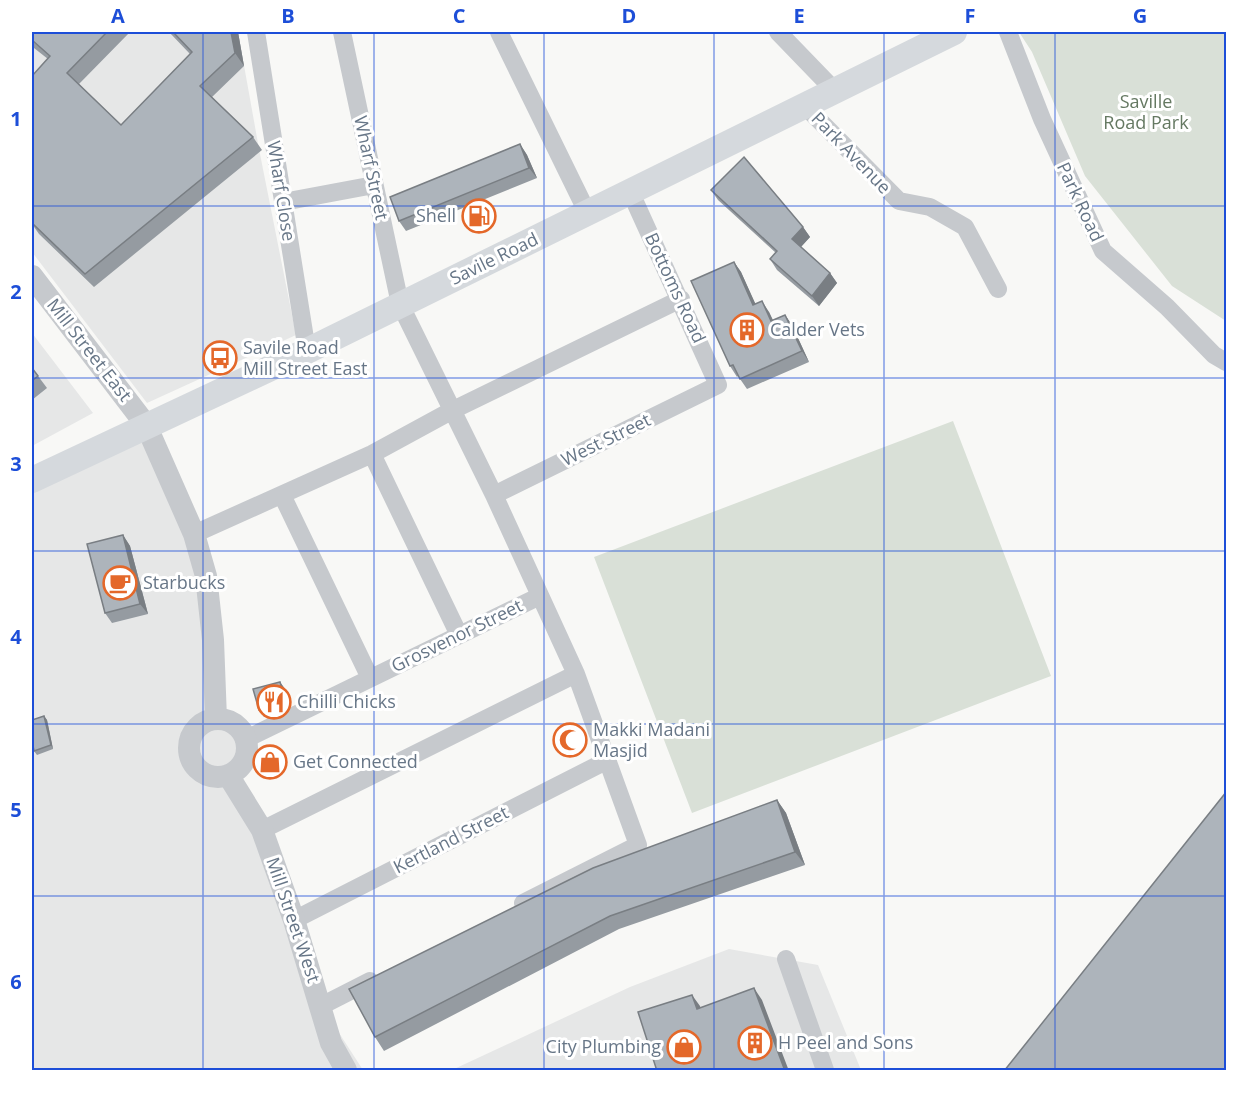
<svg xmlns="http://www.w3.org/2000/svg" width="1258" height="1102" viewBox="0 0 1258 1102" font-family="'Open Sans',sans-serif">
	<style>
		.built { fill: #e6e7e7 }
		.green { fill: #d9e0d7 }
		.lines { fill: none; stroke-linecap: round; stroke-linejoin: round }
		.minor { stroke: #c6c9cd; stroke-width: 18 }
		.tertiary { stroke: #c6c9cd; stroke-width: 22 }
		.secondary { stroke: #d5d9dd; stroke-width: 26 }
		.wall { fill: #959ba1 }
		.shaded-wall { fill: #797e83 }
		.building { fill: #adb4bb; stroke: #797e83; stroke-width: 1.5 }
		.grid { fill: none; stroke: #1d4ed8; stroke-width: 1.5; stroke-opacity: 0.55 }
		.labels { text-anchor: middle; stroke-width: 6; stroke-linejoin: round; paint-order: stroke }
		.park-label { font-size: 18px; fill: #657962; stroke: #fff }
		.street-label { font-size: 18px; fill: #677687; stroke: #fff }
		.poi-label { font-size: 18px; fill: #677687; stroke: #fff; text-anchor: start }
		.neatline { fill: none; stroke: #1d4ed8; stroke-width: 2 }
		.grid-label { font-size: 20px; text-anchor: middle; font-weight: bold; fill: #1d4ed8 }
	</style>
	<rect width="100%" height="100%" fill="#f8f8f6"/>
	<path class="built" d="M32 32H238L259 149 296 335 147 403 32 252Z
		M32 333 93 413 32 446Z
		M146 425 194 534 223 719 237 726 247 745 245 758 235 771 321 1005 363 1070H32V480Z
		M729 949 818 965 861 1070H452L630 987Z"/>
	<path class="green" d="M1019 32H1226V321L1172 286 1085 176 1032 52Z
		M953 421 1051 676 692 813 594 557Z"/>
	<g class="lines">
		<path class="minor" d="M256 32 307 351
			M342 32 400 304 494 495 576 674 638 845 523 903
			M499 32 588 214
			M778 32 835 91
			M1008 32 1042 119 1103 251 1167 307 1214 355 1226 362
			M805 106 899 201 930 207 965 227 998 289
			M283 202 374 185
			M372 454 459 635
			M282 495 370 678
			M494 495 718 385 630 191
			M194 534 372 454 451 411 681 299
			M246 739 540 596
			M262 830 576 674
			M294 920 608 760
			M786 959 825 1070
			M321 1006 370 981"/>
		<path class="tertiary" d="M32 276 146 425 194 534 206 576 213 640 216 719
			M189 748a29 29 0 1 1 58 0a29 29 0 1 1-58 0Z
			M228 775 262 830 294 920 331 1043 346 1070"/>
		<path class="secondary" d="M32 480 307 351 954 32"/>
	</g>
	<path class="wall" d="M32 32H130L79 84 121 125 190 54 169 32H238L244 66 212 97 253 137 262 150 94 287 39 234 32 224V76L48 59 34 48 32 50Z
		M520 144 527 155 537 178 406 231 399 221Z
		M711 190 803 227 810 237 801 247 830 273 837 283 819 306 777 270 770 259 776 253 718 200Z
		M734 262 741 272 755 304 769 312 773 320 785 315 792 325 809 362 747 389 738 376 737 377 730 366Z
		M32 368 47 388 32 400Z
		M123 535 130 546 148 614 112 623 105 613Z
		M280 682 285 689 289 705 264 717 259 710Z
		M44 716 47 720 53 749 37 755 34 751 32 745V720Z
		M777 800 786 813 805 865 619 929 384 1051 375 1037Z"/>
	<path class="shaded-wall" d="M231 32H238L244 66 235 53Z
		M520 144 527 155 537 178 529 168Z
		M803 227 810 237 799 249 792 239Z
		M734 262 741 272 761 316 753 305Z
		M830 273 837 283 819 306 812 296Z
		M762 301 769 312 778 332 771 321Z
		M785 315 792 325 809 362 802 351Z
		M123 535 130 546 148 614 140 604Z
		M280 682 285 689 289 705 284 698Z
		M44 716 47 720 53 749 51 745Z
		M777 800 786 813 805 865 795 852Z
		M754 988 762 1000 789 1071H785Z
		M692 995 700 1006 705 1021 697 1009Z"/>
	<path class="building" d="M32 32H107L67 73 121 125 192 52 173 32H231L235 53 200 86 253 137 85 274 32 223V76L50 56 32 40Z
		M520 144 529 168 399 221 390 197Z
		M744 157 803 227 792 239 830 273 812 296 770 259 777 251 711 190Z
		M734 262 753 305 762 301 771 321 785 315 802 351 740 379 733 365 730 366 691 281Z
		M32 368 38 376 32 381Z
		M123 535 140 604 105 613 87 544Z
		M280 682 284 698 259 710 253 689Z
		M44 716 51 745 34 751 32 741V720Z
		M1227 791V1071H1004Z
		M777 800 795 852 610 916 375 1037 349 989 593 868Z
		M754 988 785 1071H657L638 1012 692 995 697 1009Z"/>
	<path class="grid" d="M203 32V1070M374 32V1070M544 32V1070M714 32V1070M884 32V1070M1055 32V1070M32 206H1226M32 378H1226M32 551H1226M32 724H1226M32 896H1226"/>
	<defs>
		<symbol id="fuel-ring" viewBox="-11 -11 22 22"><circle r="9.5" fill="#fff" stroke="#e4682a" stroke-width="1.5"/><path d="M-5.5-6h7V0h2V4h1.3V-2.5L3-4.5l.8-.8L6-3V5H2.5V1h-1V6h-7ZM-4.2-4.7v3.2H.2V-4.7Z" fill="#e4682a"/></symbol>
		<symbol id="building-ring" viewBox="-11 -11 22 22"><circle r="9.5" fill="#fff" stroke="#e4682a" stroke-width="1.5"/><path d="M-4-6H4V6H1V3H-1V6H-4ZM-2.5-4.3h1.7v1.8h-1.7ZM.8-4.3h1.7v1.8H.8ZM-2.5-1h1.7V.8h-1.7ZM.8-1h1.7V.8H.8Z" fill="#e4682a"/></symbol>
		<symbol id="bus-ring" viewBox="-11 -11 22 22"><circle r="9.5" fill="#fff" stroke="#e4682a" stroke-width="1.5"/><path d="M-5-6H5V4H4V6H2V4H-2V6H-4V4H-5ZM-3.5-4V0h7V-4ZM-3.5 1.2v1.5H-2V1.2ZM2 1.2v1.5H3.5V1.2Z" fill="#e4682a"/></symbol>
		<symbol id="cafe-ring" viewBox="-11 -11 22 22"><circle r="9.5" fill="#fff" stroke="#e4682a" stroke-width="1.5"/><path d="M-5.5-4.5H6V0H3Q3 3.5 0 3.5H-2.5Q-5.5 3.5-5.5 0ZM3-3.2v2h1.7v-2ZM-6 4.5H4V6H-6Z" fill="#e4682a"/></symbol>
		<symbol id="restaurant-ring" viewBox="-11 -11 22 22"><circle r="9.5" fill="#fff" stroke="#e4682a" stroke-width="1.5"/><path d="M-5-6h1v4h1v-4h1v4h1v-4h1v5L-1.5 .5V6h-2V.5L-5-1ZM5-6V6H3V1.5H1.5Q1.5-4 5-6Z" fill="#e4682a"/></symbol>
		<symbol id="mosque-ring" viewBox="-11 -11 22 22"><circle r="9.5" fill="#fff" stroke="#e4682a" stroke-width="1.5"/><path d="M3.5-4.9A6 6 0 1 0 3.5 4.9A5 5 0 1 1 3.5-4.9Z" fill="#e4682a"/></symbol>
		<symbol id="shop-ring" viewBox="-11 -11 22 22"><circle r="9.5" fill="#fff" stroke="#e4682a" stroke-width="1.5"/><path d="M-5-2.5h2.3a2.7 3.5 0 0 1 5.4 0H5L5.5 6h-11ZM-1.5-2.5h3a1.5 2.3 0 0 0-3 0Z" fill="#e4682a"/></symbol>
	</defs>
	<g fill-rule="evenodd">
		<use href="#fuel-ring" x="460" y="197" width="38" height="38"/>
		<use href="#building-ring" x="728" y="311" width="38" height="38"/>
		<use href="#bus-ring" x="201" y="339" width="38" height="38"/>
		<use href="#cafe-ring" x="101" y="564" width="38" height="38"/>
		<use href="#restaurant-ring" x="255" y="683" width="38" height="38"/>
		<use href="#mosque-ring" x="551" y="721" width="38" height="38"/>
		<use href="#shop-ring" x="251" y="743" width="38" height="38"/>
		<use href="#building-ring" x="736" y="1024" width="38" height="38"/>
		<use href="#shop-ring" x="665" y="1028" width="38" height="38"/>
	</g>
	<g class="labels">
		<g class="park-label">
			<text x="1146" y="108">Saville<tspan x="1146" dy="21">Road Park</tspan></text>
		</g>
		<g class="street-label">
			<text transform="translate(851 153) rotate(46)" y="6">Park Avenue</text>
			<text transform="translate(371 168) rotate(78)" y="6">Wharf Street</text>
			<text transform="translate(281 191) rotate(81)" y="6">Wharf Close</text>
			<text transform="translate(1080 202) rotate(65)" y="6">Park Road</text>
			<text transform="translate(494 259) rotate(-26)" y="6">Savile Road</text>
			<text transform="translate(675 288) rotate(65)" y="6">Bottoms Road</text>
			<text transform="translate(89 350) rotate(52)" y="6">Mill Street East</text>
			<text transform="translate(606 440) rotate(-26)" y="6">West Street</text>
			<text transform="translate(457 636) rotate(-26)" y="6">Grosvenor Street</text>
			<text transform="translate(451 840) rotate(-27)" y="6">Kertland Street</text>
			<text transform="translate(293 920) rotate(71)" y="6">Mill Street West</text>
		</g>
		<g class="poi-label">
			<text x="456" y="222" text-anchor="end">Shell</text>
			<text x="770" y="336">Calder Vets</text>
			<text x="243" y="354">Savile Road<tspan x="243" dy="21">Mill Street East</tspan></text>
			<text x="143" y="589">Starbucks</text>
			<text x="297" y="708">Chilli Chicks</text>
			<text x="593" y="736">Makki Madani<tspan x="593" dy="21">Masjid</tspan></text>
			<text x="293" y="768">Get Connected</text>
			<text x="778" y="1049">H Peel and Sons</text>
			<text x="661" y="1053" text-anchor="end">City Plumbing</text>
		</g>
	</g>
	<rect width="1258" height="1102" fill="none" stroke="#ffffff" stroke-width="66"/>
	<rect x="33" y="33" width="1192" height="1036" class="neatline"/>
	<g class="grid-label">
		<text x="118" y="23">A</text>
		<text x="288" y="23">B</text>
		<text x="459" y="23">C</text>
		<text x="629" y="23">D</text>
		<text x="799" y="23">E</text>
		<text x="970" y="23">F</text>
		<text x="1140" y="23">G</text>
		<text x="16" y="126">1</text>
		<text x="16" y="299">2</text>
		<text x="16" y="471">3</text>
		<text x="16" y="644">4</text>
		<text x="16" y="817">5</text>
		<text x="16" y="989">6</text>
	</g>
</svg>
